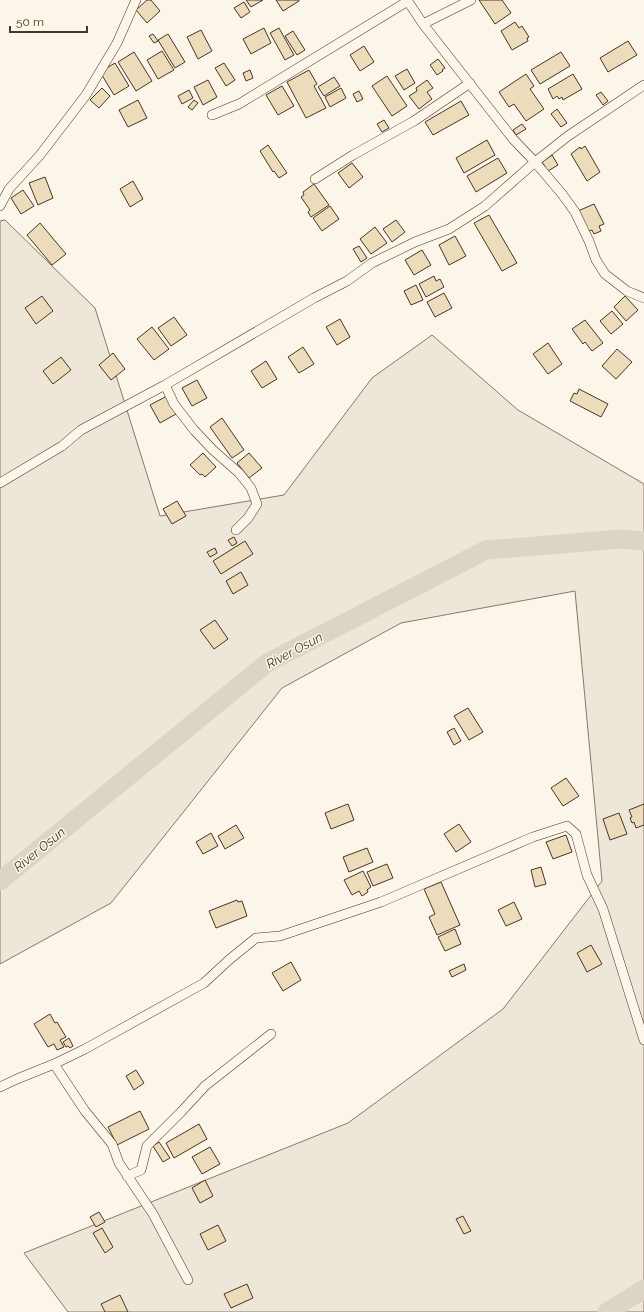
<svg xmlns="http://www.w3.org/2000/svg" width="644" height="1312" viewBox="0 0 644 1312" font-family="Raleway,sans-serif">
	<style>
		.green { fill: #ede6d9; stroke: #887966 }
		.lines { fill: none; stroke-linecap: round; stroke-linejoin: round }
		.river { stroke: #dcd4c6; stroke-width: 19 }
		.building { fill: #ecdcbc; stroke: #4a3520 }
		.minor-casing { stroke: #4a3520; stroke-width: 10 }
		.minor { stroke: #fbf6e9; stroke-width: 9 }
		.labels { text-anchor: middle; stroke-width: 3; stroke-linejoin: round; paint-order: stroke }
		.water-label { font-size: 13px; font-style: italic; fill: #4a3520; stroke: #fbf6e9 }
	</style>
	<rect width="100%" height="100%" fill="#fbf6e9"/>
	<path class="green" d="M5 220 95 308 160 516 284 495 372 378 432 335 518 410 644 484V1312H68L24 1253 348 1123 503 1009 602 881 575 591 401 623 282 688 111 903 0 964V221Z"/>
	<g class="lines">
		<path class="river" d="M0 881 267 663 486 550 622 539 644 541
			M607 1312 644 1289"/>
	</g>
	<path class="building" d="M147 0H151L160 11 147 23 136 10Z
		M246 0H263L251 7Z
		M276 0H299V1L283 11Z
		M479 0H502L511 13 495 24Z
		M244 2 250 12 241 18 234 8Z
		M515 22 519 28 522 26 529 37 527 38 528 41 512 50 501 31Z
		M264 28 271 43 251 54 243 39Z
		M279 28 294 55 285 60 270 33Z
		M201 30 212 51 198 59 187 37Z
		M293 31 305 50 297 55 285 36Z
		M153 34 158 41 154 43 149 36Z
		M168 34 185 62 175 68 158 40Z
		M628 41 637 55 608 72 600 58Z
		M364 46 374 62 360 71 350 55Z
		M162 51 174 70 158 79 147 60Z
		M134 52 152 81 136 91 118 62Z
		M561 52 570 66 540 84 531 70Z
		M438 59 445 68 442 70 443 71 437 75 430 65Z
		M115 63 129 86 114 95 100 72Z
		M224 63 235 80 226 86 215 68Z
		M407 69 415 83 404 90 395 76Z
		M250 70 253 78 246 81 243 73Z
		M309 70 317 84 314 86 326 108 306 118 287 82Z
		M526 74 534 86 530 89 544 109 526 121 514 104 509 107 499 92Z
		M573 74 582 89 563 100 562 97 559 99 557 96 553 99 548 89Z
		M387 76 407 106 392 116 372 86Z
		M334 77 340 86 324 96 318 87Z
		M208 80 217 97 203 105 194 87Z
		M427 80 433 88 427 92 432 99 419 109 409 96 417 91 416 88Z
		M282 86 294 106 278 115 266 95Z
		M102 88 110 96 99 108 90 100Z
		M341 88 346 98 330 107 325 97Z
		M189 90 193 98 182 104 178 96Z
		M359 91 363 99 357 102 353 94Z
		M601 92 608 101 603 105 596 95Z
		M138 100 147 118 128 127 119 110Z
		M194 100 198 103 192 110 188 107Z
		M461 101 469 115 433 135 425 122Z
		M557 109 567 123 561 127 551 114Z
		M384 120 389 128 382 132 377 124Z
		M522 124 526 129 516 135 513 130Z
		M487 140 495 155 464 173 456 158Z
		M268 145 287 173 279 178 274 171 273 172 260 151Z
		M585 146 600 172 587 181 571 154 580 147 581 149Z
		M552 155 558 165 548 171 542 162Z
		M498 158 507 173 476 192 467 176Z
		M352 163 363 177 349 188 338 173Z
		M45 177 53 198 38 205 29 183Z
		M133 181 143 199 130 207 120 189Z
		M314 184 329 205 311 217 308 212 310 210 301 197 304 195 303 192Z
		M23 190 34 206 21 214 11 198Z
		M594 204 604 224 599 226 601 231 594 234 592 230 587 232 578 211Z
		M330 206 339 219 322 231 313 218Z
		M489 215 517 263 502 271 474 223Z
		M396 220 405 232 392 242 383 229Z
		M40 223 66 254 52 265 27 235Z
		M375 227 387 243 371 254 360 239Z
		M455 236 466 256 449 265 439 245Z
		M359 246 367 258 361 262 353 249Z
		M422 250 431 265 414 275 405 260Z
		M434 276 436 281 440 279 444 287 426 297 419 284Z
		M416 285 423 300 411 305 404 291Z
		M444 293 452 308 435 317 427 302Z
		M42 296 53 311 36 324 25 308Z
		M625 296 638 310 626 321 614 307Z
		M612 311 623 324 611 334 600 321Z
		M174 317 187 335 171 346 158 328Z
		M340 319 350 337 337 345 326 327Z
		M585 320 603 343 592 351 585 342 583 344 572 329Z
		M152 327 169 349 154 360 137 339Z
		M548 343 562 364 548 374 533 354Z
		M303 347 314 364 299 373 288 357Z
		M617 349 632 362 616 379 602 366Z
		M113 353 125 369 111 380 99 365Z
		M61 357 71 370 53 384 43 371Z
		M266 361 277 379 262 388 251 371Z
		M197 380 207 398 192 406 182 388Z
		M579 389 608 404 601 417 570 401 574 393 577 394Z
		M167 396 176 414 160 423 150 405Z
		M222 418 244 450 232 458 210 427Z
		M203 453 216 467 205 477 202 474 200 475 190 465Z
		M249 453 262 468 249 478 237 463Z
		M177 501 186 516 172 524 163 509Z
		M234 537 237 543 232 546 228 540Z
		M245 541 253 554 221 574 213 561Z
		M215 548 217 553 210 557 207 552Z
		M241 572 248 585 233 594 226 581Z
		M215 620 228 639 214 649 200 630Z
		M468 708 483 732 469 740 454 716Z
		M454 728 461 741 454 745 447 732Z
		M566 778 579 796 563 806 551 788Z
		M348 804 354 820 331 829 325 813Z
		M644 804V825L636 828 634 822 632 823 630 818 632 817 629 810Z
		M619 813 627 834 610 840 603 819Z
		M459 824 471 842 456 852 444 834Z
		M236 825 244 838 225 849 218 836Z
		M211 833 218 846 203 854 196 842Z
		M566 835 572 852 553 859 546 842Z
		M367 848 373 862 349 872 343 857Z
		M387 864 393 878 373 886 367 872Z
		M541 867 546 884 535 887 531 870Z
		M363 871 371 887 367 890 368 892 362 896 359 891 352 895 344 880Z
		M441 882 460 925 437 935 429 917 435 914 424 889Z
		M237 900 238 902 242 901 247 916 216 928 209 911Z
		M514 902 522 919 506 926 498 910Z
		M455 929 461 944 445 951 438 937Z
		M591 945 602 964 587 972 577 953Z
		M291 962 301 980 283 991 272 973Z
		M464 964 466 970 452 977 449 971Z
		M50 1014 55 1023 57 1022 66 1037 60 1040 64 1047 57 1050 54 1044 48 1047 34 1024Z
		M69 1038 73 1046 70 1048 68 1046 66 1047 63 1042Z
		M136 1070 144 1083 134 1090 126 1076Z
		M140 1111 149 1129 117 1145 108 1127Z
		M199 1124 207 1139 174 1158 166 1143Z
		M159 1142 170 1158 163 1162 153 1146Z
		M210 1147 220 1164 202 1174 192 1157Z
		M205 1180 213 1196 200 1203 192 1188Z
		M99 1212 105 1222 96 1227 90 1217Z
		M463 1216 471 1231 464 1234 456 1219Z
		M218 1225 226 1241 208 1250 200 1234Z
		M102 1228 113 1247 105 1253 93 1233Z
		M247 1284 253 1298 231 1308 224 1294Z
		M120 1295 128 1312H105L101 1304Z"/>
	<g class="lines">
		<defs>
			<path id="minor" d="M407 0 423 24 513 139 535 162 562 194 575 212 589 241 596 260 605 274 627 291 644 298
				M423 24 471 0
				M212 115 239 104 408 1
				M315 179 353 155 414 121 470 83
				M0 206 9 189 40 155 86 95 117 43 136 0
				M165 385 174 404 194 430 213 450 239 473 251 488 257 504 248 518 236 530
				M0 483 62 446 81 430 165 385 314 298 347 281 372 263 415 242 449 229 485 206 535 162 568 136 644 85
				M54 1064 85 1111 112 1144 119 1163 153 1214 188 1280
				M0 1087 17 1079 54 1064 85 1049 204 983 230 959 256 938 280 936 381 902 533 837 567 826 576 834 587 875 603 909 644 1040
				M127 1176 141 1170 147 1146 181 1112 205 1086 271 1034"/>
		</defs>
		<use href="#minor" class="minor-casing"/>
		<use href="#minor" class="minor"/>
	</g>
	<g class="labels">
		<g class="water-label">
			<text transform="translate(294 650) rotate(-28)" y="5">River Osun</text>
			<text transform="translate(39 849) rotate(-39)" y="5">River Osun</text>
		</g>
	</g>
	<path d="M10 26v6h77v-6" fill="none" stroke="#4a3520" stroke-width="2"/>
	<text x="16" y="26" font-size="12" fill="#4a3520" stroke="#fbf6e9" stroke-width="3" paint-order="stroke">50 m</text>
</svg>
